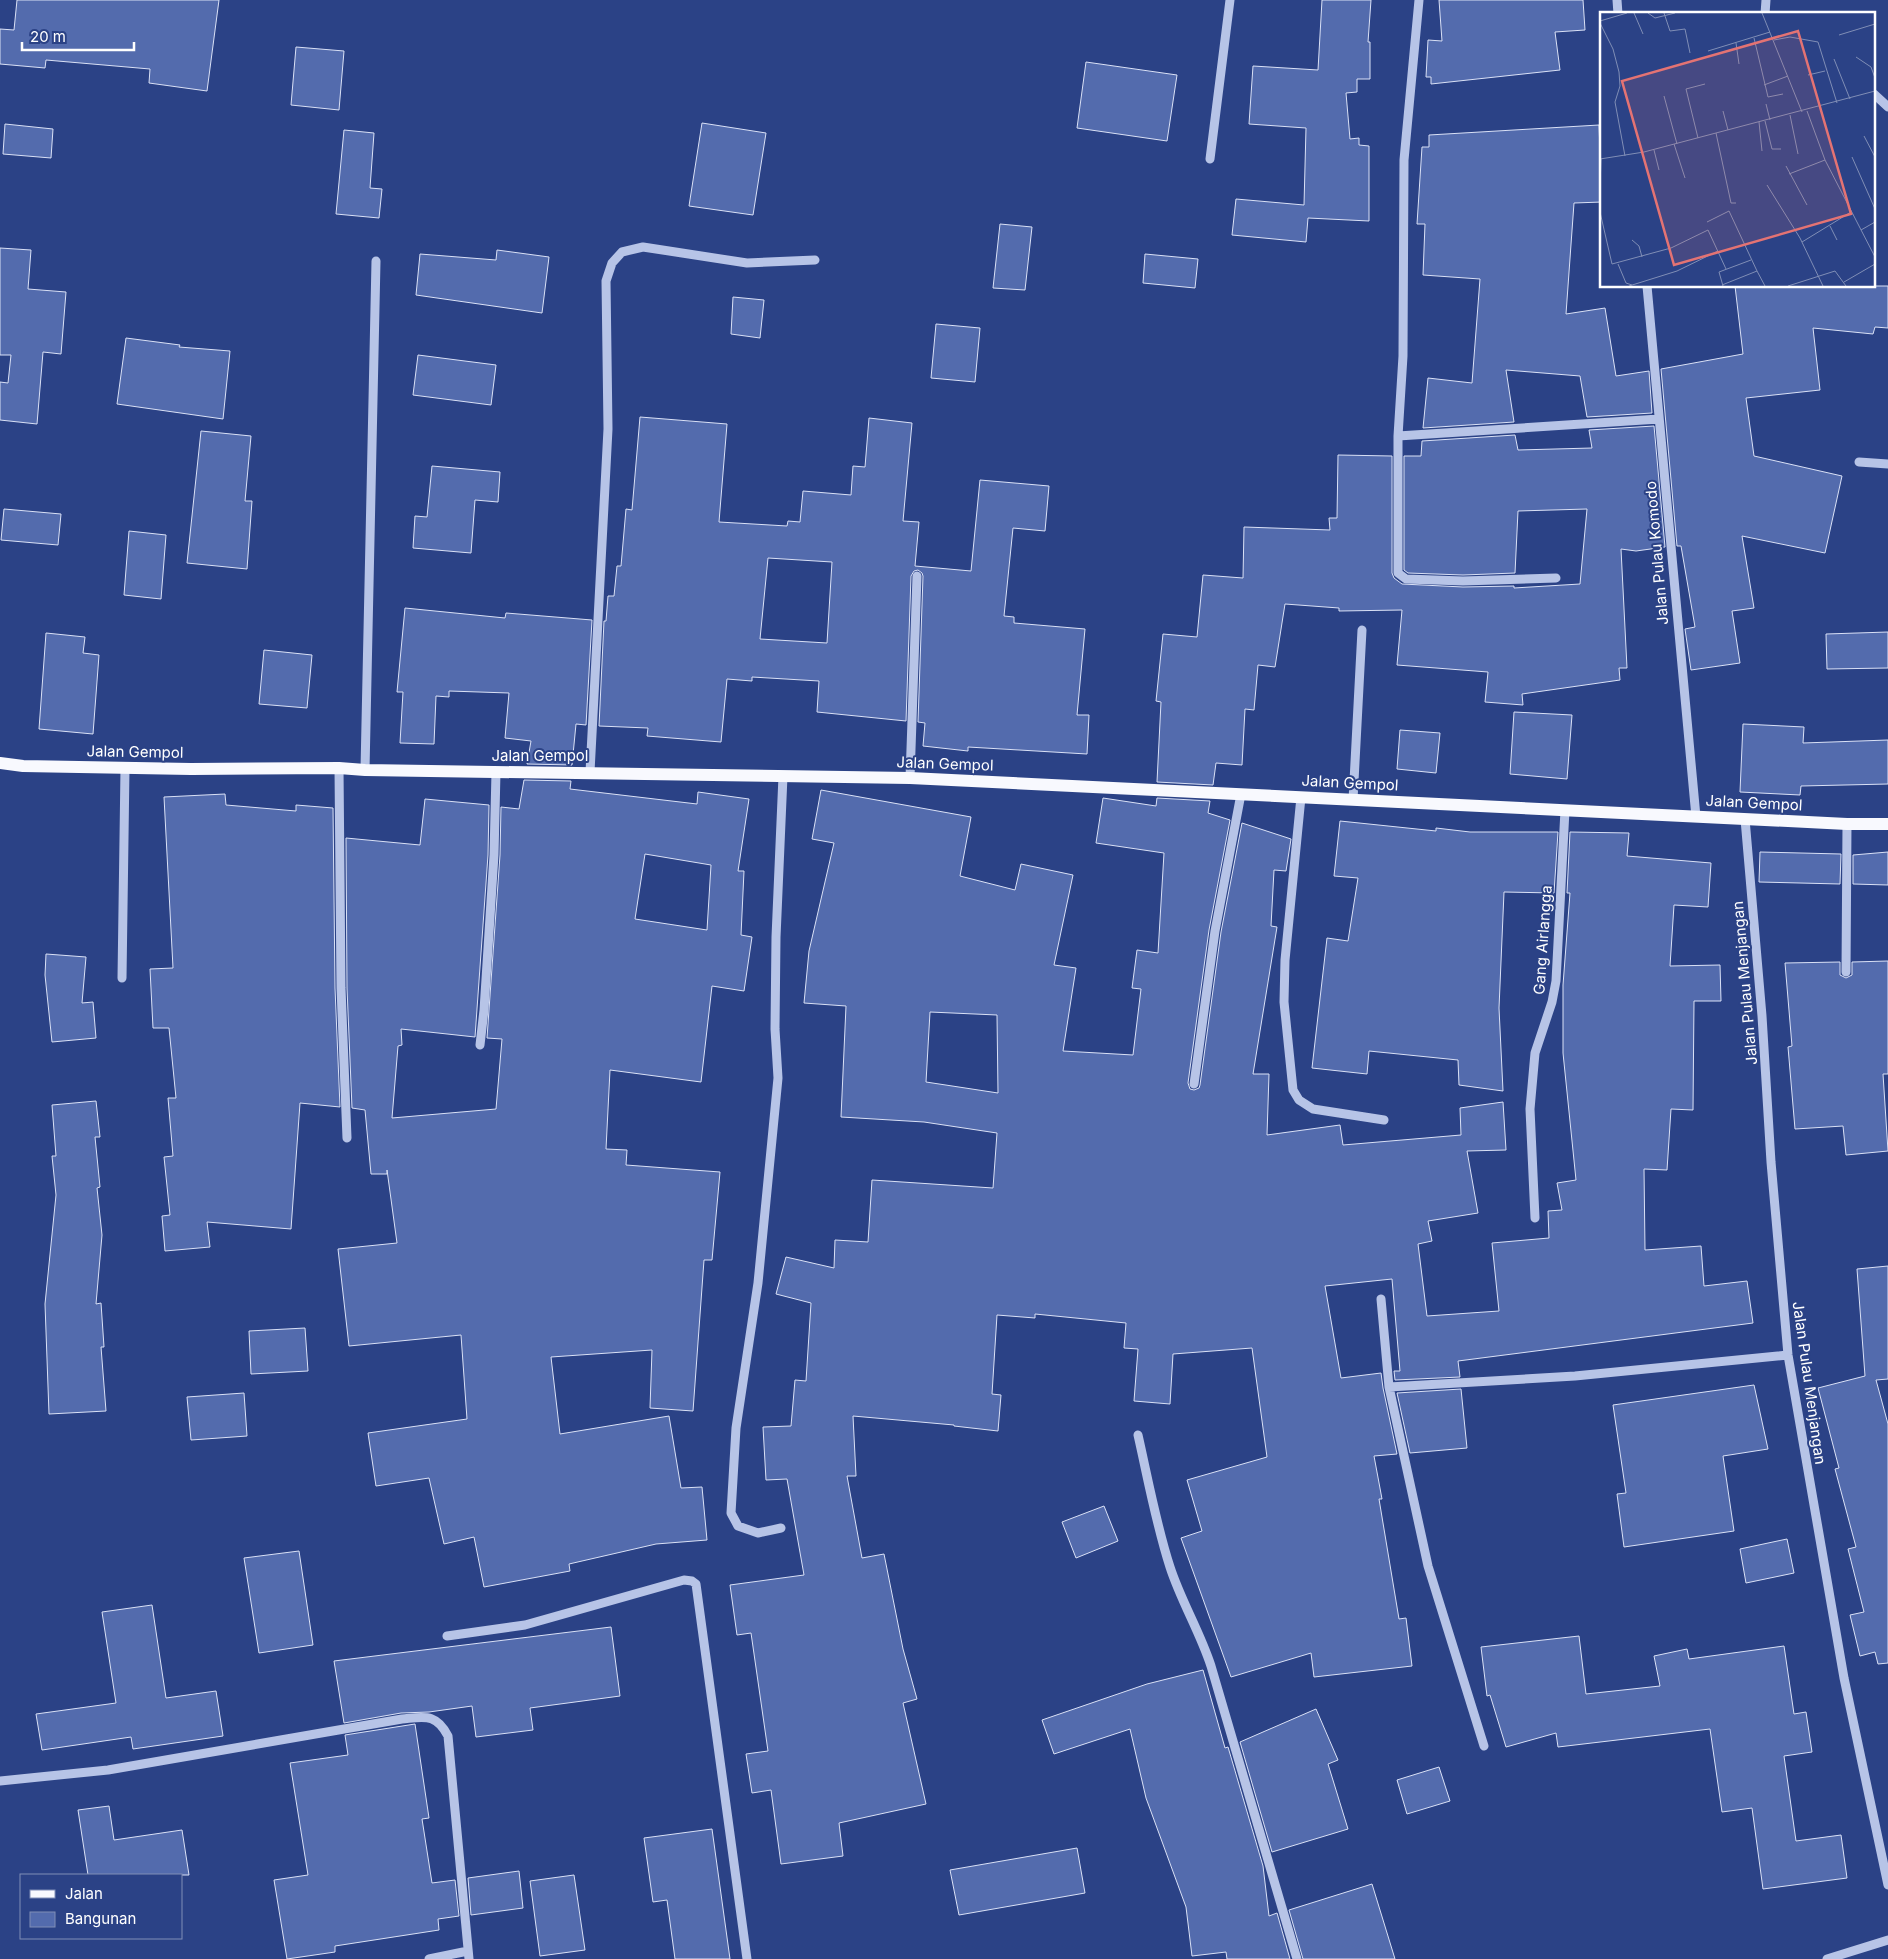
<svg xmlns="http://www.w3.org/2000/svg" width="1888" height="1959" viewBox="0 0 1888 1959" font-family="Inter,sans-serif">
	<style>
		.building { fill: #536bad; stroke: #dae1f6; fill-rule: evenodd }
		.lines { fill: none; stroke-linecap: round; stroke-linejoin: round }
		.minor { stroke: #b7c4e7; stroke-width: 9 }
		.major { stroke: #f8f9fe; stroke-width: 12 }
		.labels { text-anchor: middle; stroke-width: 4; stroke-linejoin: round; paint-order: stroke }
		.street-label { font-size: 15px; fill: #fff; stroke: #2b4286 }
		.inset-road { fill: none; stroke: #808eb6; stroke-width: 1 }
		.view { fill: #e47373; fill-opacity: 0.15; stroke: #e47373; stroke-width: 2.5 }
		.inset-edge { fill: none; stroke: #fff; stroke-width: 2.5 }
	</style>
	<rect width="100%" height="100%" fill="#2b4286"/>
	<path class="building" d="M17 0H219L207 91 149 83 150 69 46 60 45 68 0 64V29L14 30Z
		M1322 0H1371L1368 42H1370V79H1357V92L1346 93 1350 139 1359 138V145L1369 146V221L1308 218 1306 242 1232 235 1236 199 1304 205 1306 128 1249 124 1253 66 1318 70Z
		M1439 0H1583L1585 30 1555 32 1560 70 1431 84V77H1426L1428 40 1442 41Z
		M296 47 344 51 339 110 291 105Z
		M1086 62 1177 75 1167 141 1077 128Z
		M702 123 766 133 753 215 689 206Z
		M5 124 53 129 51 158 3 154Z
		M1599 125 1602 202 1574 203 1566 314 1605 308 1616 376 1649 371 1652 413 1587 417 1580 376 1506 370 1514 422 1423 428 1428 378 1472 383 1480 279 1423 275 1425 224H1417L1422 147H1429V135Z
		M344 130 374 133 370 188 382 189 379 218 336 214Z
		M1000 224 1032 227 1025 290 993 288Z
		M0 248 31 250 28 289 66 292 61 354 43 352 37 424 0 420V382L8 383 11 355H0Z
		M497 250 549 257 542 313 416 295 420 254 496 260Z
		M1145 254 1198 259 1195 288 1143 283Z
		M1735 286H1888V328L1875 327 1873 334 1813 328 1820 390 1746 398 1754 456 1842 476 1825 553 1742 536 1754 608 1732 611 1740 663 1691 670 1685 629 1695 627 1681 546H1677L1661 369 1743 354Z
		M733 297 764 300 760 338 731 334Z
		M936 324 980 328 975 382 931 378Z
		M126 338 180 345 179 347 230 351 223 419 117 404Z
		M418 355 496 365 491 405 413 395Z
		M640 417 727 424 719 522 787 526 788 521 800 522 803 491 851 495 853 466 865 467 869 418 912 423 903 521 919 522 915 566 971 571 980 480 1049 486 1045 531 1013 528 1004 616 1014 617V623L1085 629 1077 715H1089L1087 754 968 747V751L923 746 925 723 918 722 923 576 922 573 918 570 914 571 911 576 906 721 817 712 819 681 752 677V681L727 679 721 742 647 736 648 728 599 726 604 621H606L608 596H614L617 566H621L626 509 632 510ZM768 558 832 562 827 643 760 639Z
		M1654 426 1665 547 1636 551 1621 549 1627 668H1619L1620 680 1522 694 1523 705 1485 702 1488 672 1397 665 1402 610 1339 611V608L1285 604 1275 667 1258 665 1254 710 1245 709 1242 765 1216 763 1213 785 1157 782 1161 702 1156 701 1163 634 1197 637 1203 575 1243 578 1244 527 1330 530 1329 518H1337L1338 455 1392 456V573L1394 578 1402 584 1463 587 1514 586V588L1580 584 1587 509 1518 511 1515 573 1463 575 1408 573 1404 570V456H1421L1422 441 1515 435 1518 450 1592 448 1589 430Z
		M201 431 251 436 245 501H252L247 569 187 563Z
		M432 466 500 472 498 502 475 500 471 553 413 548 415 516 427 517Z
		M4 509 61 514 58 545 1 540Z
		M129 531 166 535 161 599 124 595Z
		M405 608 505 618 506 613 592 620 586 725 576 724 572 765 527 764 531 741 505 738 509 693 449 691V697L436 696 434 744 400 743 403 692H397Z
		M1888 632V668L1827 669 1826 634Z
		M46 633 85 637 83 653 99 655 93 734 39 729Z
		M264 650 312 655 307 708 259 704Z
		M1514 712 1572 715 1567 779 1510 774Z
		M1743 724 1804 727 1803 743 1888 740V784L1801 786 1800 795 1740 792Z
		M1400 730 1440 733 1436 773 1397 769Z
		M524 780 571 781 570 789 697 804 698 792 749 799 738 871H744L741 935 752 937 744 991 712 986 701 1082 610 1070 606 1149 627 1150 626 1165 720 1172 712 1260H704L693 1411 650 1408 652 1350 551 1357 560 1434 669 1416 681 1488 702 1487 707 1540 656 1544 569 1564 570 1571 484 1587 474 1537 444 1544 429 1478 376 1486 368 1433 467 1419 461 1335 349 1346 338 1249 397 1243 387 1170V1174H371L365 1110 352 1108 347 988 346 838 420 845 425 799 489 805 488 855 475 1037 401 1029 402 1045 398 1046 392 1118 496 1109 502 1039 487 1038 500 855 501 807 519 809ZM645 854 711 865 707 930 635 919Z
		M821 790 971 817 960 876 1015 890 1021 864 1073 875 1054 965 1076 968 1063 1051 1133 1055 1141 989 1132 988 1137 950 1158 953 1164 853 1096 843 1103 798 1156 806 1157 798 1210 801 1208 813 1230 820 1209 930 1188 1083 1190 1089 1194 1090 1199 1088 1200 1085 1221 932 1242 823 1291 839 1286 871 1274 870 1271 926 1277 927 1253 1074H1269L1267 1135 1340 1125 1343 1145 1461 1135 1460 1108 1503 1102 1506 1150 1467 1151 1478 1213 1428 1221 1432 1241 1418 1244 1427 1316 1499 1311 1492 1243 1549 1238 1548 1211 1562 1210 1557 1183 1576 1180 1563 1053V985L1570 893H1567L1570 832 1629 833 1627 856 1711 863 1708 907 1674 905 1670 966 1720 965 1721 1001H1694L1693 1110 1671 1109 1667 1170 1644 1169 1645 1250 1701 1246 1704 1286 1747 1281 1753 1323 1458 1361 1460 1377 1395 1380 1394 1371H1400L1392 1279 1325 1286 1341 1378 1381 1373 1383 1388 1397 1454 1374 1456 1382 1499H1379L1399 1619 1406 1618 1412 1666 1314 1677 1311 1653 1231 1677 1181 1538 1202 1531 1187 1480 1267 1457 1252 1348 1173 1354 1170 1404 1134 1401 1138 1349 1124 1348 1126 1323 1035 1314V1318L997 1315 992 1394 1001 1395 998 1431 954 1426V1425L853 1416 856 1476H847L862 1558 884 1554 903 1649 917 1699 903 1703 926 1804 839 1823 843 1856 781 1864 771 1790 752 1793 746 1754 768 1751 751 1633 737 1635 730 1585 804 1575 787 1479 766 1480 763 1427 791 1426 795 1380 806 1381 811 1303 776 1294 786 1257 834 1268 835 1240 868 1242 872 1180 993 1188 997 1133 924 1122 841 1117 846 1006 804 1003 809 951 834 843 812 839ZM930 1012 997 1015 998 1093 926 1082Z
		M225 794 226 805 296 811V805L333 808 335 988 340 1107 300 1103 291 1229 207 1222 210 1247 165 1251 162 1216 170 1215 164 1157 173 1156 168 1098H176L169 1028H153L150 969 173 968 164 797Z
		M1340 821 1436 831V828L1470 832H1558L1554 893 1504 892 1499 1008 1503 1091 1459 1085 1458 1060 1369 1051 1367 1074 1312 1068 1327 938 1348 941 1358 878 1334 876Z
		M1760 852 1841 854 1840 884 1759 882Z
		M1888 852V885L1853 884V855Z
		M46 954 86 957 82 1003 93 1002 96 1038 52 1042 45 975Z
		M1888 961V1074H1883L1888 1151 1846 1155 1843 1126 1795 1129 1788 1047 1792 1046 1785 963 1840 962V975L1846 978 1852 975V962Z
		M96 1101 100 1137H95L100 1187 97 1188 102 1235 96 1304 101 1303 104 1347H101L106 1411 49 1414 45 1304 56 1195 52 1156H56L52 1105Z
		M1888 1266V1379L1876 1380 1888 1424V1663L1878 1664 1875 1652 1860 1656 1850 1615 1864 1612 1848 1549 1856 1547 1835 1469 1839 1468 1818 1388 1865 1376 1857 1269Z
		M305 1328 308 1371 251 1374 249 1331Z
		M1754 1385 1768 1449 1723 1456 1734 1531 1624 1547 1617 1494 1626 1493 1613 1405Z
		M1461 1389 1467 1448 1410 1453 1397 1393Z
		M244 1393 247 1436 191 1440 187 1397Z
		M1104 1506 1118 1541 1076 1558 1062 1522Z
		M1787 1539 1794 1573 1746 1583 1740 1549Z
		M299 1551 313 1645 259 1653 244 1558Z
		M152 1605 166 1698 216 1691 223 1736 133 1749 131 1737 42 1750 36 1714 116 1703 102 1612Z
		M611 1627 620 1696 530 1708 533 1730 476 1737 472 1706 429 1712 401 1713 344 1723 334 1661Z
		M1579 1636 1586 1694 1660 1686 1654 1656 1687 1649 1689 1659 1784 1646 1794 1714 1806 1712 1812 1752 1784 1756 1796 1841 1841 1835 1847 1878 1763 1889 1752 1808 1722 1812 1710 1729 1558 1747 1556 1733 1506 1747 1490 1695 1487 1696 1481 1647Z
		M1203 1670 1225 1748 1228 1747 1263 1866 1269 1916 1277 1913 1290 1959H1227L1226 1952 1192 1956 1186 1907 1146 1798 1130 1729 1054 1754 1042 1720 1147 1684Z
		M1316 1709 1338 1760 1328 1764 1348 1829 1272 1852 1240 1742Z
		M415 1724 429 1818 422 1819 432 1883 455 1880 459 1916 438 1919 439 1930 335 1946V1952L287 1959 274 1880 308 1875 290 1763 348 1755 345 1735Z
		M1439 1767 1450 1801 1407 1814 1397 1780Z
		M109 1806 114 1840 182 1830 189 1875H88L78 1810Z
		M712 1829 730 1959H675L667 1900 653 1902 644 1838Z
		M1077 1848 1085 1893 959 1915 950 1870Z
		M519 1871 523 1908 471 1915 468 1878Z
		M574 1875 585 1950 540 1956 530 1881Z
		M1372 1884 1395 1959H1303L1289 1910Z"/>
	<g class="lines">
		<path class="minor" d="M1419 0 1404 160 1403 356 1398 436V573L1406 579 1463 581 1556 578
			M1617 0 1618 14
			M1765 14 1766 0
			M1874 94 1888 107
			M1210 159 1230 0
			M1647 286 1696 817
			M1398 436 1659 419
			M1859 462 1888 464
			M339 768 341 988 347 1138
			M365 770 376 261
			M590 772 608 429 606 281 612 263 622 252 643 247 747 263 815 260
			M910 778 917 576
			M1301 797 1285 960 1284 1002 1293 1090 1299 1100 1313 1109 1384 1120
			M1353 800 1362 630
			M1745 819 1762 1016 1771 1162 1788 1355 1844 1678 1888 1885
			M1846 972 1847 824
			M122 978 125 768
			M480 1045 484 1010 494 855 496 772
			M1194 1084 1215 931 1241 794
			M1535 1218 1530 1109 1535 1053 1552 1002 1556 981 1565 810
			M1381 1299 1389 1387 1428 1566 1484 1746
			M1389 1387 1575 1376 1788 1355
			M1138 1435C1148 1479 1156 1524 1170 1567 1181 1601 1200 1632 1211 1666L1297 1959
			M781 1528 758 1533 738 1526 731 1513 736 1428 758 1283 778 1078 775 1029 776 937 783 776
			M447 1636 525 1625 684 1580 692 1581 696 1584 747 1959
			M0 1781 108 1770 402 1719C425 1717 436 1713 448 1736L469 1959
			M429 1959 468 1951
			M1827 1959 1888 1940"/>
		<path class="major" d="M0 763 23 766 191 769 339 768 365 770 910 778 1847 824H1888"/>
	</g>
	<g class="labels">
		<g class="street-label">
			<text transform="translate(1657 553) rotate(-95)" y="5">Jalan Pulau Komodo</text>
			<text transform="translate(135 752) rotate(1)" y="5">Jalan Gempol</text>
			<text x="540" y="761">Jalan Gempol</text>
			<text transform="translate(945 764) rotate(2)" y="5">Jalan Gempol</text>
			<text transform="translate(1350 783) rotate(3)" y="5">Jalan Gempol</text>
			<text transform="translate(1754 803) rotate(3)" y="5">Jalan Gempol</text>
			<text transform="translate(1543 940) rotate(-86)" y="5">Gang Airlangga</text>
			<text transform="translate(1745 983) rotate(-95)" y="5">Jalan Pulau Menjangan</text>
			<text transform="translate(1809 1383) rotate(82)" y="5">Jalan Pulau Menjangan</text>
		</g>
	</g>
	<g transform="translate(1600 12)">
		<rect width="275" height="275" fill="#2b4286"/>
		<path class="inset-road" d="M34 1 43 22M48 1 55 6 75 1M64 1 70 19 85 17 90 41M162 1 202 100M0 9 27 1M0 11 13 37 19 60 20 74 15 90 25 144M239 23 275 12M154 26 168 85 183 82M174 28 190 25 218 30 237 91M136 31 139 52M108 39 170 20M256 45 271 55 275 66M234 47 250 87M208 63 225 59M164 73 188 64M64 84 77 132M166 92 170 108M123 99 128 118M207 99 225 148 275 245M190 103 198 142M165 109 172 137H181M159 110 162 139M116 121 131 191H136M264 124 275 145M98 126 86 77 105 72M74 132 85 166M54 138 59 158M252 145 275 197M0 147 44 140 275 79M186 154 207 193M189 162 225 148M167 173 200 226 223 274M0 175 1 147M0 200 12 252 71 236 108 218 126 257M107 210 129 199 157 259 122 273M230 214 237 228M261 218 275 210M32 228 39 234 42 245M202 230 251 200M18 252 26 271 32 273M157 259 165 274M244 270 275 252M29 274 77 259 118 239M123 274 119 260 151 248M188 274 235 259 246 274"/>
		<path class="view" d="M198 19 251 202 74 253 22 69Z"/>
		<rect width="275" height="275" class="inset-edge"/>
	</g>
	<rect x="20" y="1874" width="162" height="65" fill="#2b4286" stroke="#808eb6"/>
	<rect x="30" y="1890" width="25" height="8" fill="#f8f9fe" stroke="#808eb6"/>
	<text x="65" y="1899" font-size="15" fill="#ffffff">Jalan</text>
	<rect x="30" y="1912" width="25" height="15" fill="#536bad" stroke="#808eb6"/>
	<text x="65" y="1924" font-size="15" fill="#ffffff">Bangunan</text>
	<path d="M22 42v8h112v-8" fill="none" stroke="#ffffff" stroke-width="2.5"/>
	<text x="30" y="42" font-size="15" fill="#ffffff" stroke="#2b4286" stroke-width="4" paint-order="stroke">20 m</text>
</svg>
